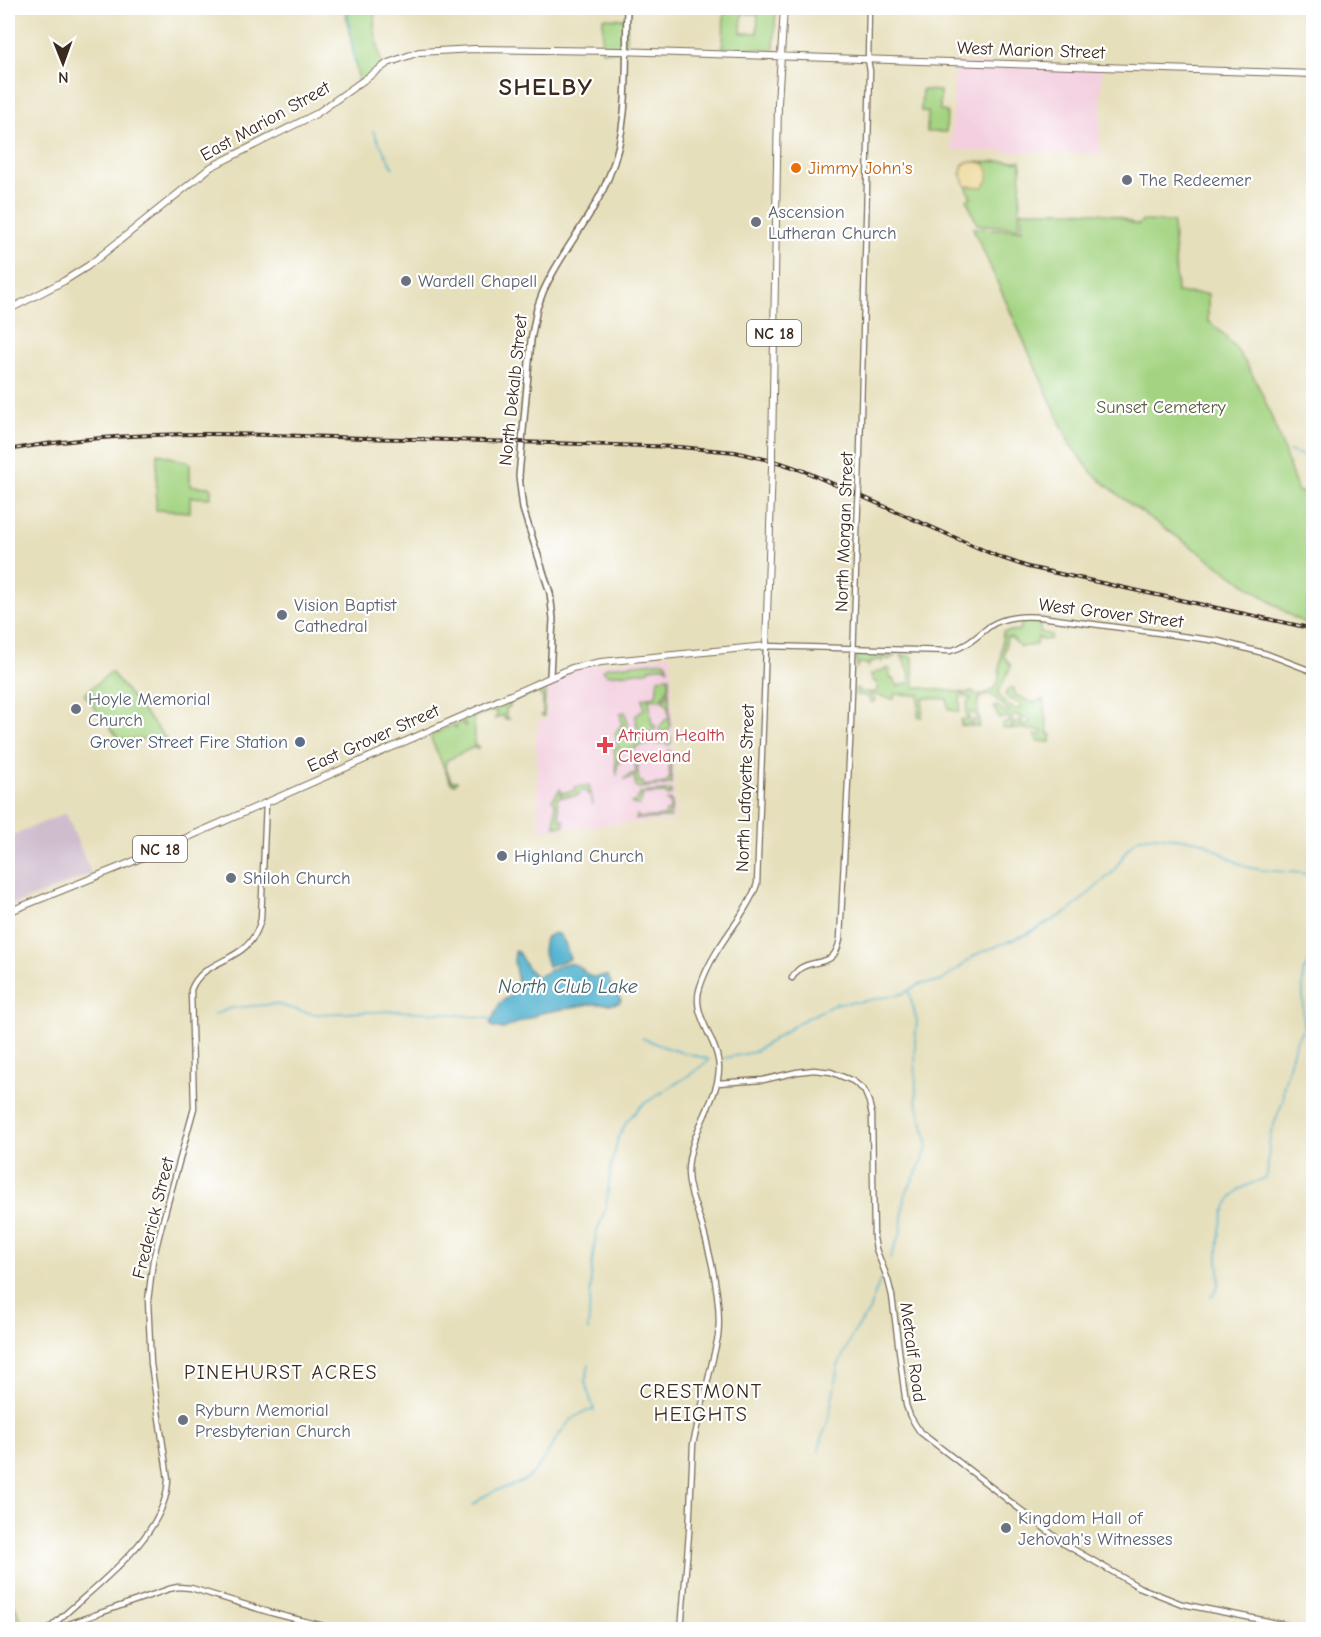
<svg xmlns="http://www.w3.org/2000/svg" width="1321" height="1637" viewBox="0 0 1321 1637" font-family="'Comic Neue',sans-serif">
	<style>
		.built { fill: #f3cfdf }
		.industrial { fill: #cfbdce }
		.green { fill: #a4d482; stroke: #707f50; stroke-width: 1.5; fill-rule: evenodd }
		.sand { fill: #eeda9e; stroke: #94825e; stroke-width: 1.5 }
		.water { fill: #50b1cf; stroke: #466e76; stroke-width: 1.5 }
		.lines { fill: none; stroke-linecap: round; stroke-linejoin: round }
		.stream { stroke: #50b1cf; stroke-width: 1.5 }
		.tertiary-casing { stroke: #776955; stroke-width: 7 }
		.secondary-casing { stroke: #776955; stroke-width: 8 }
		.primary-casing { stroke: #776955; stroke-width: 8 }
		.tertiary { stroke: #fff; stroke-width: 4.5 }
		.secondary { stroke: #fff; stroke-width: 5 }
		.primary { stroke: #fff; stroke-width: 6 }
		.rail-casing { stroke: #3b2a1e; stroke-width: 4 }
		.rail { stroke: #fff; stroke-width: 1.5; stroke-dasharray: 4.5; stroke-linecap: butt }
		.tertiary-bridge-casing { stroke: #776955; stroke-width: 7; stroke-linecap: butt }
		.primary-bridge-casing { stroke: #776955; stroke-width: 8; stroke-linecap: butt }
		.tertiary-bridge { stroke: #fff; stroke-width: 4.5 }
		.primary-bridge { stroke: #fff; stroke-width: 6 }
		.food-dot { fill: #e8710a; stroke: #fff; stroke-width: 2 }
		.worship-dot { fill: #6b7280; stroke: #fff; stroke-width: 2 }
		.service-dot { fill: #5c6f8a; stroke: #fff; stroke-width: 2 }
		.health-dot { fill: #e0444e; stroke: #fff; stroke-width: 2 }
		.labels { text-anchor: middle; stroke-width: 4.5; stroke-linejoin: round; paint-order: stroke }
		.shield { fill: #fff; stroke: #766a62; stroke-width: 1.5 }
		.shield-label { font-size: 16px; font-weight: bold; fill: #3b2a1e }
		.street-label { font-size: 18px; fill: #3b2a1e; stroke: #fff }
		.food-label { font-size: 18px; fill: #c56008; stroke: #fff; text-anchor: start }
		.worship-label { font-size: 18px; fill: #5b616d; stroke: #fff; text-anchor: start }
		.park-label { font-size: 18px; fill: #5a5d3c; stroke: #fff }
		.health-label { font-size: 18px; fill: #be3a42; stroke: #fff; text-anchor: start }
		.service-label { font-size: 18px; fill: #4e5e75; stroke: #fff; text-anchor: end }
		.water-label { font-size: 20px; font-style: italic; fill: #436065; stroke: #fff }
		.neighbourhood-label { font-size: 20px; letter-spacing: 1.5px; fill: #3b2a1e; stroke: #fff }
		.district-label { font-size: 24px; font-weight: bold; letter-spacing: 1.5px; fill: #3b2a1e; stroke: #fff }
	</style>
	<rect width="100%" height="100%" fill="#fff"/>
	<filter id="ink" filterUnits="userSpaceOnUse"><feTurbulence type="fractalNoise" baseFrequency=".0167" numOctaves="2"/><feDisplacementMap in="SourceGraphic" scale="12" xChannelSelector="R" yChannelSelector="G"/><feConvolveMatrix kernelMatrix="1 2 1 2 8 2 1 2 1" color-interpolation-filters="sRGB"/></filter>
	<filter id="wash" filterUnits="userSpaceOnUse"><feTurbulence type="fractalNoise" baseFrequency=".008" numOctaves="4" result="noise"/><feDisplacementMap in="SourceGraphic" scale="24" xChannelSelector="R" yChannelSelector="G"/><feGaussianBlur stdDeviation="1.35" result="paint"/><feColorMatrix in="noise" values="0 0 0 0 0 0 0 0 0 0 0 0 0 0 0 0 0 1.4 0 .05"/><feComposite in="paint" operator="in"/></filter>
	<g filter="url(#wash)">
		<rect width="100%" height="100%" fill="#e6dfbb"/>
		<path class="built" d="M955 63 1102 67 1100 154 951 150Z
			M671 655 674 820 539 830 536 741 538 721 547 719V689L550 676 572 668Z"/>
		<path class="industrial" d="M66 813 91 874 8 907V837Z"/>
		<path class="green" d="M345 8H379L375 11 374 27 382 67 359 83Z
			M724 8H776L774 49 723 48ZM742 13 758 14 757 33H741Z
			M603 18 627 19 626 45H619L618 51H602Z
			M922 90 940 91V111L947 112 946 132H927L928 112 921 111Z
			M1021 161 1019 228 977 224 967 200 971 198 962 176V166L965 163 971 162Z
			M1022 211C1052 211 1083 210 1112 215 1123 217 1131 224 1138 225L1142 221 1173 222 1177 293 1208 294V321C1258 357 1278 436 1298 492L1313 493V627L1293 617 1131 505 1092 473 1070 444 973 228 1022 230Z
			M157 453 190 463V486L211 487V498L190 497V512L156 510Z
			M1023 620 1040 621V632L1051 635V639L1042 640 1038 637 1036 645 1020 647 1012 638 1007 637 1004 656 1011 666 998 693C1003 702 1010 710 1021 709V704L1009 699 1005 694 1010 688H1014L1015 695 1034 703 1044 699 1048 733 1052 735 1050 742 1037 741 1035 735H1041L1042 731 1023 729V725L1029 723 1030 718H1023L1020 729H1013L1014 723 1019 722V715H1013L1011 729 1002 728V724L1009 722V717L999 718 994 707 997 706 1006 713 1010 712 992 695 980 697C974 706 981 715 979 727L971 726 973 720H978V715H974V712H970L969 726 961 725V720L967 719 966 710 968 701 970 700V697H965L963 694 961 695 959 712 948 709 947 699 923 698 922 717H918L919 695 894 694V699L869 694 875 700 872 703 866 696 855 695 856 688 859 689 860 692H877V683L872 680V676L870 675 888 668 891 670 889 672 891 679H893L898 686 909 683 910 674 901 655 913 657 914 687 966 693 973 691 975 694H984L994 689 999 680 1003 632 1020 630Z
			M859 654 895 655V656L888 660 886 657 883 658 882 662 880 659 869 663 868 667 867 664 859 663 857 667 856 657Z
			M664 661 667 663 668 669 666 666 651 668 647 671 608 675 603 671 607 667Z
			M111 672 167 740 119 739 84 694Z
			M669 677V687L661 700 649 699 652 726 655 725V732H641L637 727 636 715 640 714V711L644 710 643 698 656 696 658 678Z
			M538 688H543L545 691 544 717 541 715 543 714V698L537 691 509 703 510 707 506 708V717L509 719H504L503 715 494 719 497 716V711L487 712 474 717V745L478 746V749L474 747 447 760 445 765 451 781H457L455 784 451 783 431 739 432 735 453 725 457 729 455 725 462 722 464 726H466L464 720 496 706 499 707Z
			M669 691 670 727 667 731 660 732 659 728 666 719H669L668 706 663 701Z
			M625 712 628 727 620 735 623 738 629 735 644 738 668 735 671 737V744L667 745 666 743 636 746V749L621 750V758L618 759V761L621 762 617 765V776L614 749 618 747 615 733 622 724 620 713Z
			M669 750 671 752V784L639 788 636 786 634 777 624 779 631 774 636 773 635 765H640L637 766 638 773 634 774H638L639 782H643L644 786 666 783 670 776 667 752Z
			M589 785 593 805 591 794H587L586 791H580L579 795 563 797 560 793 562 797 557 798 560 820H564V825L562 826H555V803L552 800 560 789 562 793C568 792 570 791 576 790L575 787Z
			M671 790V794L668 796 666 793 643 794 640 805H635L631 803 636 801 641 793Z
			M670 800 672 803 670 818 636 819 637 815 639 818 666 816V812L670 811V802L666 801Z
			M8 1592 25 1629H8Z"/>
		<path class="sand" d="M967 162H978L985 164C990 173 990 180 983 187L966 186 961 174 962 166Z"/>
		<path class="water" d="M554 933 560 935 565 943 570 959 548 966 543 950 545 938Z
			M515 951 518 952 528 969 537 977C550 972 567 955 582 969 585 972 588 977 594 977 599 977 603 975 608 976L614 991 621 1000 619 1003 611 1004H590L541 1013 503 1029 493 1027 490 1024 500 1003 512 994 518 982 514 962Z"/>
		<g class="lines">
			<path class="stream" d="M347 8 355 64
				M373 131 393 168
				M1289 451 1314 459
				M213 1015 231 1008 275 1004 313 1014 395 1011 442 1013 492 1019
				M642 1038 667 1048 708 1059
				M725 1058 754 1052 803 1020 838 1003 859 1002 902 994 920 984 942 981 975 955 1027 934 1069 911 1113 872 1129 847 1139 838 1156 836 1193 840 1203 842 1238 863 1251 868 1262 870 1302 873 1314 877
				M890 1258 901 1231 904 1197 922 1162 927 1148V1140L916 1099 915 1038 917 1022 909 991
				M1211 1296C1224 1283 1218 1272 1218 1257 1219 1235 1220 1206 1238 1191 1245 1184 1258 1183 1267 1176L1270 1135 1283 1101V1089L1295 1043 1303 1028V972L1314 955
				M588 1331 592 1264 596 1234 606 1208 611 1167 618 1138 627 1121 642 1105 691 1074 709 1060
				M818 1452 829 1417 838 1366 853 1334 869 1311 880 1280
				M473 1505C479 1500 485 1495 492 1492 507 1486 523 1485 534 1472 553 1452 562 1413 594 1410L585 1382 589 1365"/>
		</g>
	</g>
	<g filter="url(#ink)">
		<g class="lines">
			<defs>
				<path id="tertiary" d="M859 489 870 71 868 60 869 8
					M792 978C794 975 796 972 798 970 815 956 834 971 840 939L851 722 858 505
					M717 1083 763 1080 797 1072 814 1070 831 1072 853 1081 864 1090 869 1102 872 1115 874 1238 876 1249 888 1280 892 1296 906 1405 910 1416 920 1432 1066 1545 1139 1587 1182 1604 1312 1630
					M50 1627H60L169 1589 178 1587 191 1588 272 1613 339 1630
					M48 1630C87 1591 167 1539 168 1479L151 1364 148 1301 153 1260 162 1224 194 1108 191 990C204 955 250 966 261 919L266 803
					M681 1630 689 1533 693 1444 718 1337C722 1304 712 1261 703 1229 698 1210 688 1192 688 1172 688 1134 718 1102 719 1069 719 1039 690 1016 700 987 708 962 723 941 738 920 745 908 753 897 757 884L766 646 950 651C967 647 977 636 990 626 1005 616 1024 616 1041 617L1218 641 1267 654 1314 672"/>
				<path id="secondary" d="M550 676 553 619 550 593 523 509 519 476 531 340 537 308 543 292C561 251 593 217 609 176 631 124 625 63 627 8"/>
				<path id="primary" d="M8 310 64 281 88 266 211 167 316 114 388 63 419 52 474 49 618 51 1314 74
					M772 454 778 103 784 8
					M8 912 127 864 572 668 601 662 766 646 772 467"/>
			</defs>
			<use href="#tertiary" class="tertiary-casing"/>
			<use href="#secondary" class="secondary-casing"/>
			<use href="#primary" class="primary-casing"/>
			<use href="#tertiary" class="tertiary"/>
			<use href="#secondary" class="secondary"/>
			<use href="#primary" class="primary"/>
			<defs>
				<path id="rail" d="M416 439 679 447 735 452 781 463 804 471 999 557 1028 567 1314 629
					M8 450C73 438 141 434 208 434 280 434 352 439 424 439"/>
			</defs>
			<use href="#rail" class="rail-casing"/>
			<use href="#rail" class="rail"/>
			<defs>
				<path id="tertiary-bridge" d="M858 505 859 489"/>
				<path id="primary-bridge" d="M772 467V454"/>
			</defs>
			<use href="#tertiary-bridge" class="tertiary-bridge-casing"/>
			<use href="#primary-bridge" class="primary-bridge-casing"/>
			<use href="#tertiary-bridge" class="tertiary-bridge"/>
			<use href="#primary-bridge" class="primary-bridge"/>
		</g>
	</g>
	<circle class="food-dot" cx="796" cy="168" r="6"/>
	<g class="worship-dot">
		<circle cx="1127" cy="180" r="6"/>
		<circle cx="756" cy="222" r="6"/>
		<circle cx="406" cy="281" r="6"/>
		<circle cx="282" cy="615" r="6"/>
		<circle cx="76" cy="709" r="6"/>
		<circle cx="502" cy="856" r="6"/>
		<circle cx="231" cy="878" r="6"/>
		<circle cx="183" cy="1420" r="6"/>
		<circle cx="1006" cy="1528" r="6"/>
	</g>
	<circle class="service-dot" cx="300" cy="742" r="6"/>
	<path class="health-dot" d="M602 736h6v6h6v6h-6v6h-6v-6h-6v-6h6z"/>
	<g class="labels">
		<g class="shield">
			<rect x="747" y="320" width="54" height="26" rx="4.5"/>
			<rect x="133" y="836" width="54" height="26" rx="4.5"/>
		</g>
		<g class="shield-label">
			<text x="774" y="339">NC 18</text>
			<text x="160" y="855">NC 18</text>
		</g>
		<g class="street-label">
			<text transform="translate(1031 50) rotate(2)" y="6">West Marion Street</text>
			<text transform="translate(265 121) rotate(-29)" y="6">East Marion Street</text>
			<text transform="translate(513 390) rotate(-84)" y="6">North Dekalb Street</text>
			<text transform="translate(844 532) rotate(-88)" y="6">North Morgan Street</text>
			<text transform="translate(1111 613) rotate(7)" y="6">West Grover Street</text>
			<text transform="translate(373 738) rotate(-24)" y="6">East Grover Street</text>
			<text transform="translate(745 788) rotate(-88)" y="6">North Lafayette Street</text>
			<text transform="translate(153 1218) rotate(-76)" y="6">Frederick Street</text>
			<text transform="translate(913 1352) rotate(82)" y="6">Metcalf Road</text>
		</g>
		<g class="food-label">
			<text x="808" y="174">Jimmy John's</text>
		</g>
		<g class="worship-label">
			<text x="1139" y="186">The Redeemer</text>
			<text x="768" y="218">Ascension<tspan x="768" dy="21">Lutheran Church</tspan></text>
			<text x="418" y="287">Wardell Chapell</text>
			<text x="294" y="611">Vision Baptist<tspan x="294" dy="21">Cathedral</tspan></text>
			<text x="88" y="705">Hoyle Memorial<tspan x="88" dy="21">Church</tspan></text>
			<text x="514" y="862">Highland Church</text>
			<text x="243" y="884">Shiloh Church</text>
			<text x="195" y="1416">Ryburn Memorial<tspan x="195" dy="21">Presbyterian Church</tspan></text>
			<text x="1018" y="1524">Kingdom Hall of<tspan x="1018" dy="21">Jehovah's Witnesses</tspan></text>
		</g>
		<g class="park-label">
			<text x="1161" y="413">Sunset Cemetery</text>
		</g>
		<g class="health-label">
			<text x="618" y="741">Atrium Health<tspan x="618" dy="21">Cleveland</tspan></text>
		</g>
		<g class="service-label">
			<text x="288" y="748">Grover Street Fire Station</text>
		</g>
		<g class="water-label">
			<text x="568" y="993">North Club Lake</text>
		</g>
		<g class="neighbourhood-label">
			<text x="281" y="1379">PINEHURST ACRES</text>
			<text x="701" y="1398">CRESTMONT<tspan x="701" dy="23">HEIGHTS</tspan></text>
		</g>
		<g class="district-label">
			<text x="546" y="95">SHELBY</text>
		</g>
	</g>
	<rect width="1321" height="1637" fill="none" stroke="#fff" stroke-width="30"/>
	<g transform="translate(63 63) rotate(179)" stroke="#ffffff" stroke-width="4.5" paint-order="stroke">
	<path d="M0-4.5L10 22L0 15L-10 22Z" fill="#3b2a1e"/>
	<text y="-9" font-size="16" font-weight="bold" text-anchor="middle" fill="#3b2a1e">N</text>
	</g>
</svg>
